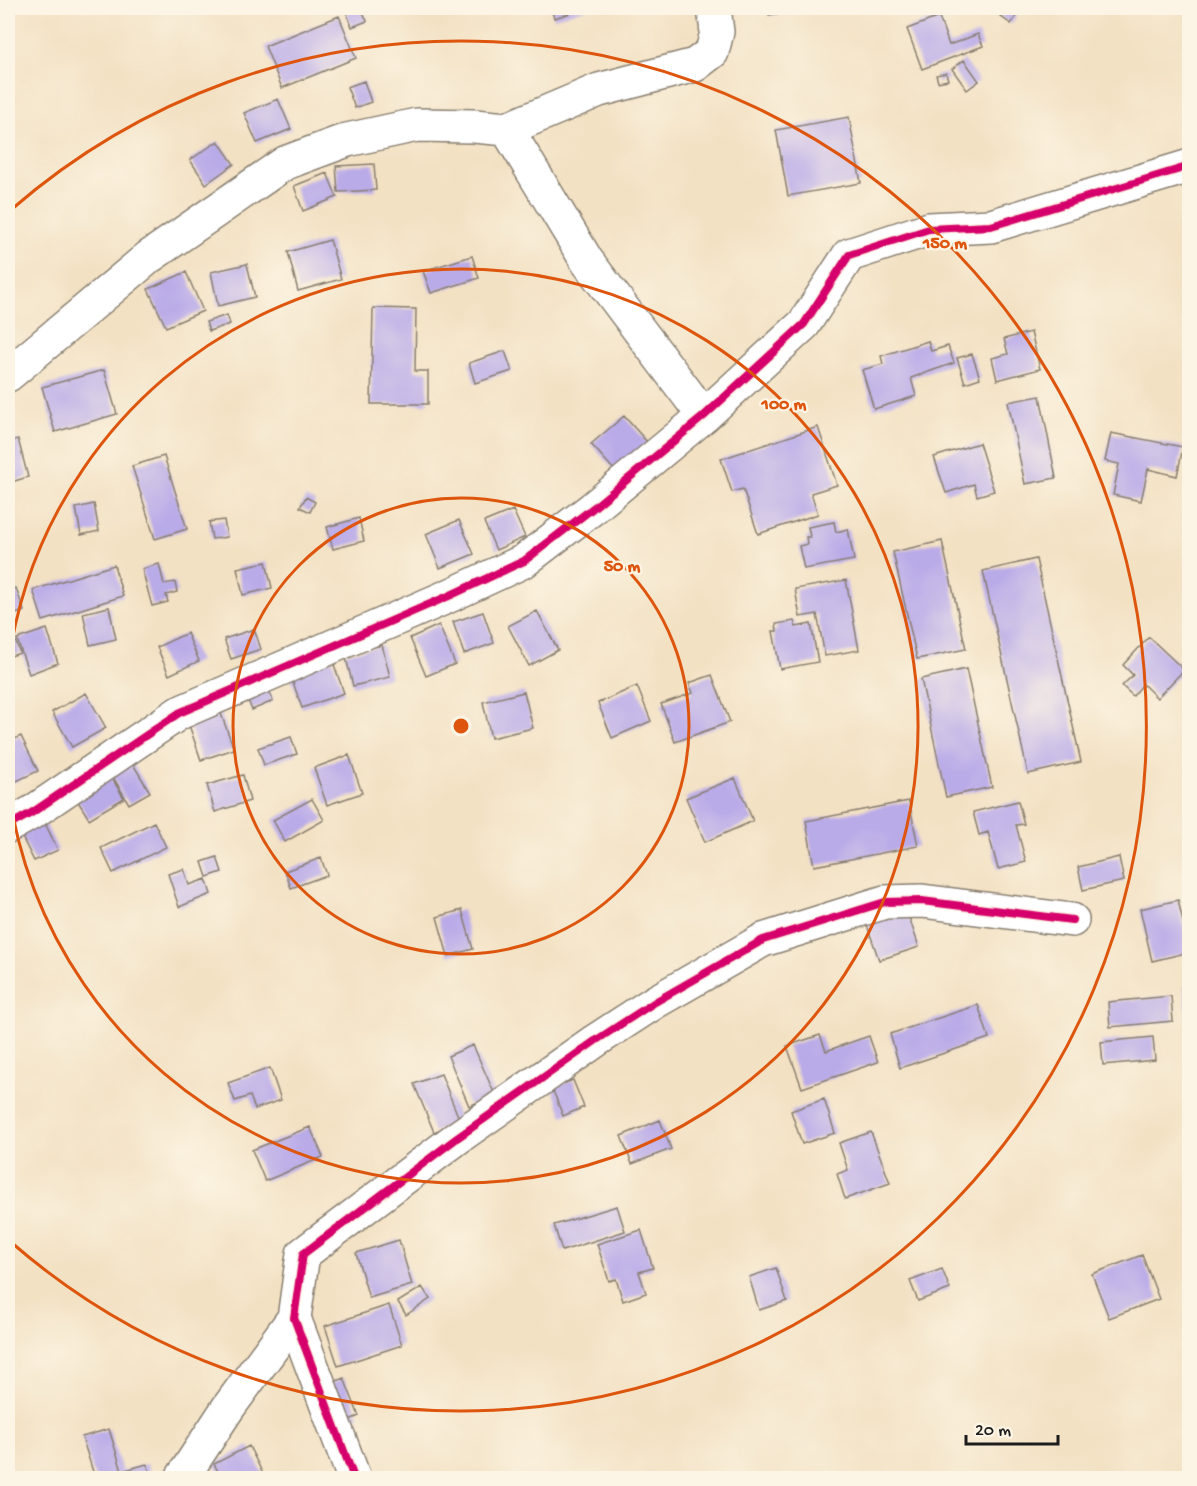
<svg xmlns="http://www.w3.org/2000/svg" width="1197" height="1486" viewBox="0 0 1197 1486" font-family="'Gochi Hand',sans-serif">
	<style>
		.building { fill: #b9aae8 }
		.lines { fill: none; stroke-linecap: round; stroke-linejoin: round }
		.minor-casing { stroke: #887e70; stroke-width: 36 }
		.minor { stroke: #fff; stroke-width: 33 }
		.cycleway-casing { stroke: #fcf5e5; stroke-width: 11 }
		.cycleway { stroke: #d6006c; stroke-width: 8 }
		.ring { fill: none; stroke: #de560d; stroke-width: 3 }
		.centre { fill: #de560d; stroke: #fcf5e5; stroke-width: 3 }
		.ring-label { font-size: 18px; text-anchor: middle; font-weight: bold; fill: #de560d; stroke: #fcf5e5; stroke-width: 4.5; stroke-linejoin: round; paint-order: stroke }
	</style>
	<rect width="100%" height="100%" fill="#fcf5e5"/>
	<filter id="ink" filterUnits="userSpaceOnUse"><feTurbulence type="fractalNoise" baseFrequency=".0167" numOctaves="2"/><feDisplacementMap in="SourceGraphic" scale="12" xChannelSelector="R" yChannelSelector="G"/><feConvolveMatrix kernelMatrix="1 2 1 2 8 2 1 2 1" color-interpolation-filters="sRGB"/></filter>
	<filter id="wash" filterUnits="userSpaceOnUse"><feTurbulence type="fractalNoise" baseFrequency=".008" numOctaves="4" result="noise"/><feDisplacementMap in="SourceGraphic" scale="24" xChannelSelector="R" yChannelSelector="G"/><feGaussianBlur stdDeviation="1.35" result="paint"/><feColorMatrix in="noise" values="0 0 0 0 0 0 0 0 0 0 0 0 0 0 0 0 0 1.4 0 .05"/><feComposite in="paint" operator="in"/></filter>
	<g filter="url(#wash)">
		<rect width="100%" height="100%" fill="#f3e1c3"/>
		<g id="blocks">
			<path class="building" d="M354 8H361L367 21 352 27 346 11Z
				M551 8H588L554 18Z
				M768 8H810V9L769 15Z
				M1005 9 1016 17 1011 24 1000 16Z
				M339 16 356 58 282 88 265 46Z
				M939 17 949 45 978 34 983 46 922 69 907 29Z
				M964 60 979 81 967 90 952 69Z
				M946 73 948 80 938 82 936 75Z
				M364 81 371 102 355 108 347 87Z
				M278 99 291 129 257 143 244 113Z
				M849 117 861 183 788 196 776 130Z
				M218 141 234 164 206 184 190 160Z
				M374 164 376 190 338 192 336 166Z
				M327 173 337 197 303 211 294 186Z
				M330 240 341 279 298 291 288 252Z
				M472 256 479 278 431 293 423 271Z
				M247 264 255 297 218 306 211 272Z
				M186 272 203 311 166 327 148 289Z
				M373 308 416 309 415 371H428V404H371Z
				M227 315 230 324 209 331 206 322Z
				M1031 332 1040 369 997 380 992 358 1008 354 1004 339Z
				M928 341 931 351 948 346 954 363 911 378 916 396 874 409 862 370 883 364 881 356Z
				M505 351 512 371 475 383 469 363Z
				M972 354 980 378 965 383 957 358Z
				M104 370 117 414 55 432 42 387Z
				M1040 396 1056 478 1025 484 1008 402Z
				M624 416 648 443 615 471 591 444Z
				M818 427 837 485 811 493 818 514 758 534 743 489 732 492 721 459Z
				M1111 433 1183 447 1177 476 1148 469 1141 501 1113 495 1119 464 1105 461Z
				M18 439 28 477 8 483V442Z
				M979 443 994 491 977 496 974 484 946 493 934 457Z
				M164 456 187 529 155 539 132 466Z
				M306 497 315 502 310 512 300 507Z
				M94 504 99 531 81 535 76 508Z
				M513 510 525 537 496 550 484 522Z
				M359 518 364 541 333 549 327 527Z
				M224 520 227 537 212 539 209 522Z
				M459 520 474 554 440 568 426 534Z
				M834 522 836 532 848 529 854 560 804 569 799 546 807 544 806 537H810L808 527Z
				M942 541 966 649 917 659 893 552Z
				M1036 559 1081 762 1028 774 983 571Z
				M266 562 272 588 243 595 237 568Z
				M159 564 164 584 175 582 177 592 166 595 168 602 152 606 142 569Z
				M114 565 123 596 43 621 33 590Z
				M846 580 859 650 825 656 817 614 800 617 795 589Z
				M16 588 24 611 8 617V590Z
				M109 607 116 639 90 645 83 613Z
				M537 611 558 650 529 666 508 626Z
				M483 612 494 643 464 654 453 622Z
				M794 621 796 627 811 624 818 662 780 669 773 631H777L776 624Z
				M439 625 455 664 426 676 410 638Z
				M47 629 58 663 29 674 17 639Z
				M254 629 261 649 231 659 224 639Z
				M187 633 199 661 169 675 157 647Z
				M1149 637 1184 670 1157 698 1143 684 1133 696 1122 686 1133 675 1123 665Z
				M15 640 20 653 8 657V642Z
				M382 645 390 677 353 686 345 654Z
				M332 659 344 693 302 708 290 674Z
				M966 669 992 787 946 797 921 679Z
				M712 675 730 722 675 742 661 704 693 693 689 683Z
				M637 686 651 721 612 738 598 703Z
				M269 690 273 701 252 710 247 698Z
				M524 692 533 728 491 738 483 702Z
				M86 693 106 728 72 747 52 712Z
				M220 711 234 749 201 760 188 722Z
				M21 736 38 771 8 785V742Z
				M291 737 297 754 264 765 258 748Z
				M349 755 362 793 327 805 314 768Z
				M128 756 150 792 129 804 108 769Z
				M107 770 124 798 89 819 72 792Z
				M243 775 250 801 215 812 207 785Z
				M735 778 753 821 705 842 686 798Z
				M312 799 324 820 285 842 273 820Z
				M909 801 918 846 814 866 806 821Z
				M1018 801 1024 824 1016 825 1026 862 998 869 988 832 979 835 973 812Z
				M43 819 58 850 34 861 19 831Z
				M154 822 166 847 113 873 101 848Z
				M217 857 222 872 207 877 202 862Z
				M1119 857 1124 881 1083 890 1078 867Z
				M321 858 327 875 291 888 285 871Z
				M184 869 189 885 206 879 211 894 179 907 168 874Z
				M1178 900 1190 952 1152 961 1140 909Z
				M462 910 473 949 448 956 437 917Z
				M907 911 919 947 879 960 867 925Z
				M1184 986H1190V1024H1188Z
				M1171 996 1173 1021 1110 1027 1108 1002Z
				M978 1005 989 1038 900 1068 890 1034Z
				M820 1035 826 1051 869 1036 878 1062 802 1088 787 1046Z
				M1153 1037 1155 1060 1103 1065 1101 1042Z
				M473 1045 495 1095 469 1106 448 1056Z
				M270 1068 281 1100 255 1109 250 1096 235 1101 228 1083Z
				M441 1074 460 1121 434 1132 414 1084Z
				M573 1080 584 1107 563 1116 552 1088Z
				M824 1099 835 1133 802 1144 791 1111Z
				M660 1120 671 1149 632 1164 621 1136Z
				M310 1127 323 1157 265 1181 252 1150Z
				M871 1132 890 1183 845 1199 837 1174 848 1170 839 1143Z
				M617 1206 625 1231 562 1251 554 1225Z
				M641 1230 653 1268 639 1272 646 1293 623 1301 616 1279 609 1281 597 1244Z
				M399 1240 412 1285 369 1298 356 1253Z
				M1142 1255 1159 1299 1109 1318 1092 1274Z
				M776 1268 787 1301 759 1310 749 1277Z
				M942 1269 950 1289 918 1301 910 1281Z
				M422 1287 430 1299 406 1315 398 1302Z
				M389 1305 402 1345 338 1366 325 1326Z
				M344 1378 359 1416 342 1423 327 1385Z
				M109 1429 122 1471 147 1464 152 1478H95L82 1437Z
				M249 1446 265 1478H222L214 1464Z
				M651 1474 652 1478H638Z"/>
		</g>
	</g>
	<g filter="url(#ink)">
		<use href="#blocks" fill-opacity="0" stroke="#887e70" stroke-width="1.5"/>
		<g class="lines">
			<defs>
				<path id="minor" d="M507 129 599 90 695 65 712 52 717 32 714 8
					M8 375 149 257 285 163 347 140 417 125 474 126 507 129 587 261 704 416
					M8 826 33 812 179 713 451 595 524 561 593 508 704 416 804 324 849 255 929 229 991 226 1190 166
					M182 1478 228 1408 294 1318
					M354 1478 294 1318 303 1254 457 1138 595 1041 655 1002 763 940 885 902 922 901 1072 920"/>
			</defs>
			<use href="#minor" class="minor-casing"/>
			<use href="#minor" class="minor"/>
			<defs>
				<path id="cycleway" d="M8 826 33 812 179 713 451 595 524 561 593 508 704 416 804 324 849 255 929 229 991 226 1190 166
					M354 1478 294 1318 303 1254 457 1138 595 1041 655 1002 763 940 885 902 922 901 1072 920"/>
			</defs>
			<use href="#cycleway" class="cycleway-casing"/>
			<use href="#cycleway" class="cycleway"/>
		</g>
	</g>
	<g class="ring">
		<circle cx="461" cy="726" r="228"/>
		<path d="M8 666A457 457 0 1 1 8 786"/>
		<path d="M12 209A685 685 0 1 1 12 1243"/>
	</g>
	<circle cx="461" cy="726" r="9" class="centre"/>
	<g class="ring-label">
		<text x="945" y="248">150 m</text>
		<text x="784" y="409">100 m</text>
		<text x="622" y="571">50 m</text>
	</g>
	<rect width="1197" height="1486" fill="none" stroke="#fcf5e5" stroke-width="30"/>
	<path d="M966 1435v9h92v-9" fill="none" stroke="#1c1c1c" stroke-width="3"/>
	<text x="975" y="1435" font-size="18" fill="#1c1c1c" stroke="#fcf5e5" stroke-width="4.5" paint-order="stroke">20 m</text>
</svg>
